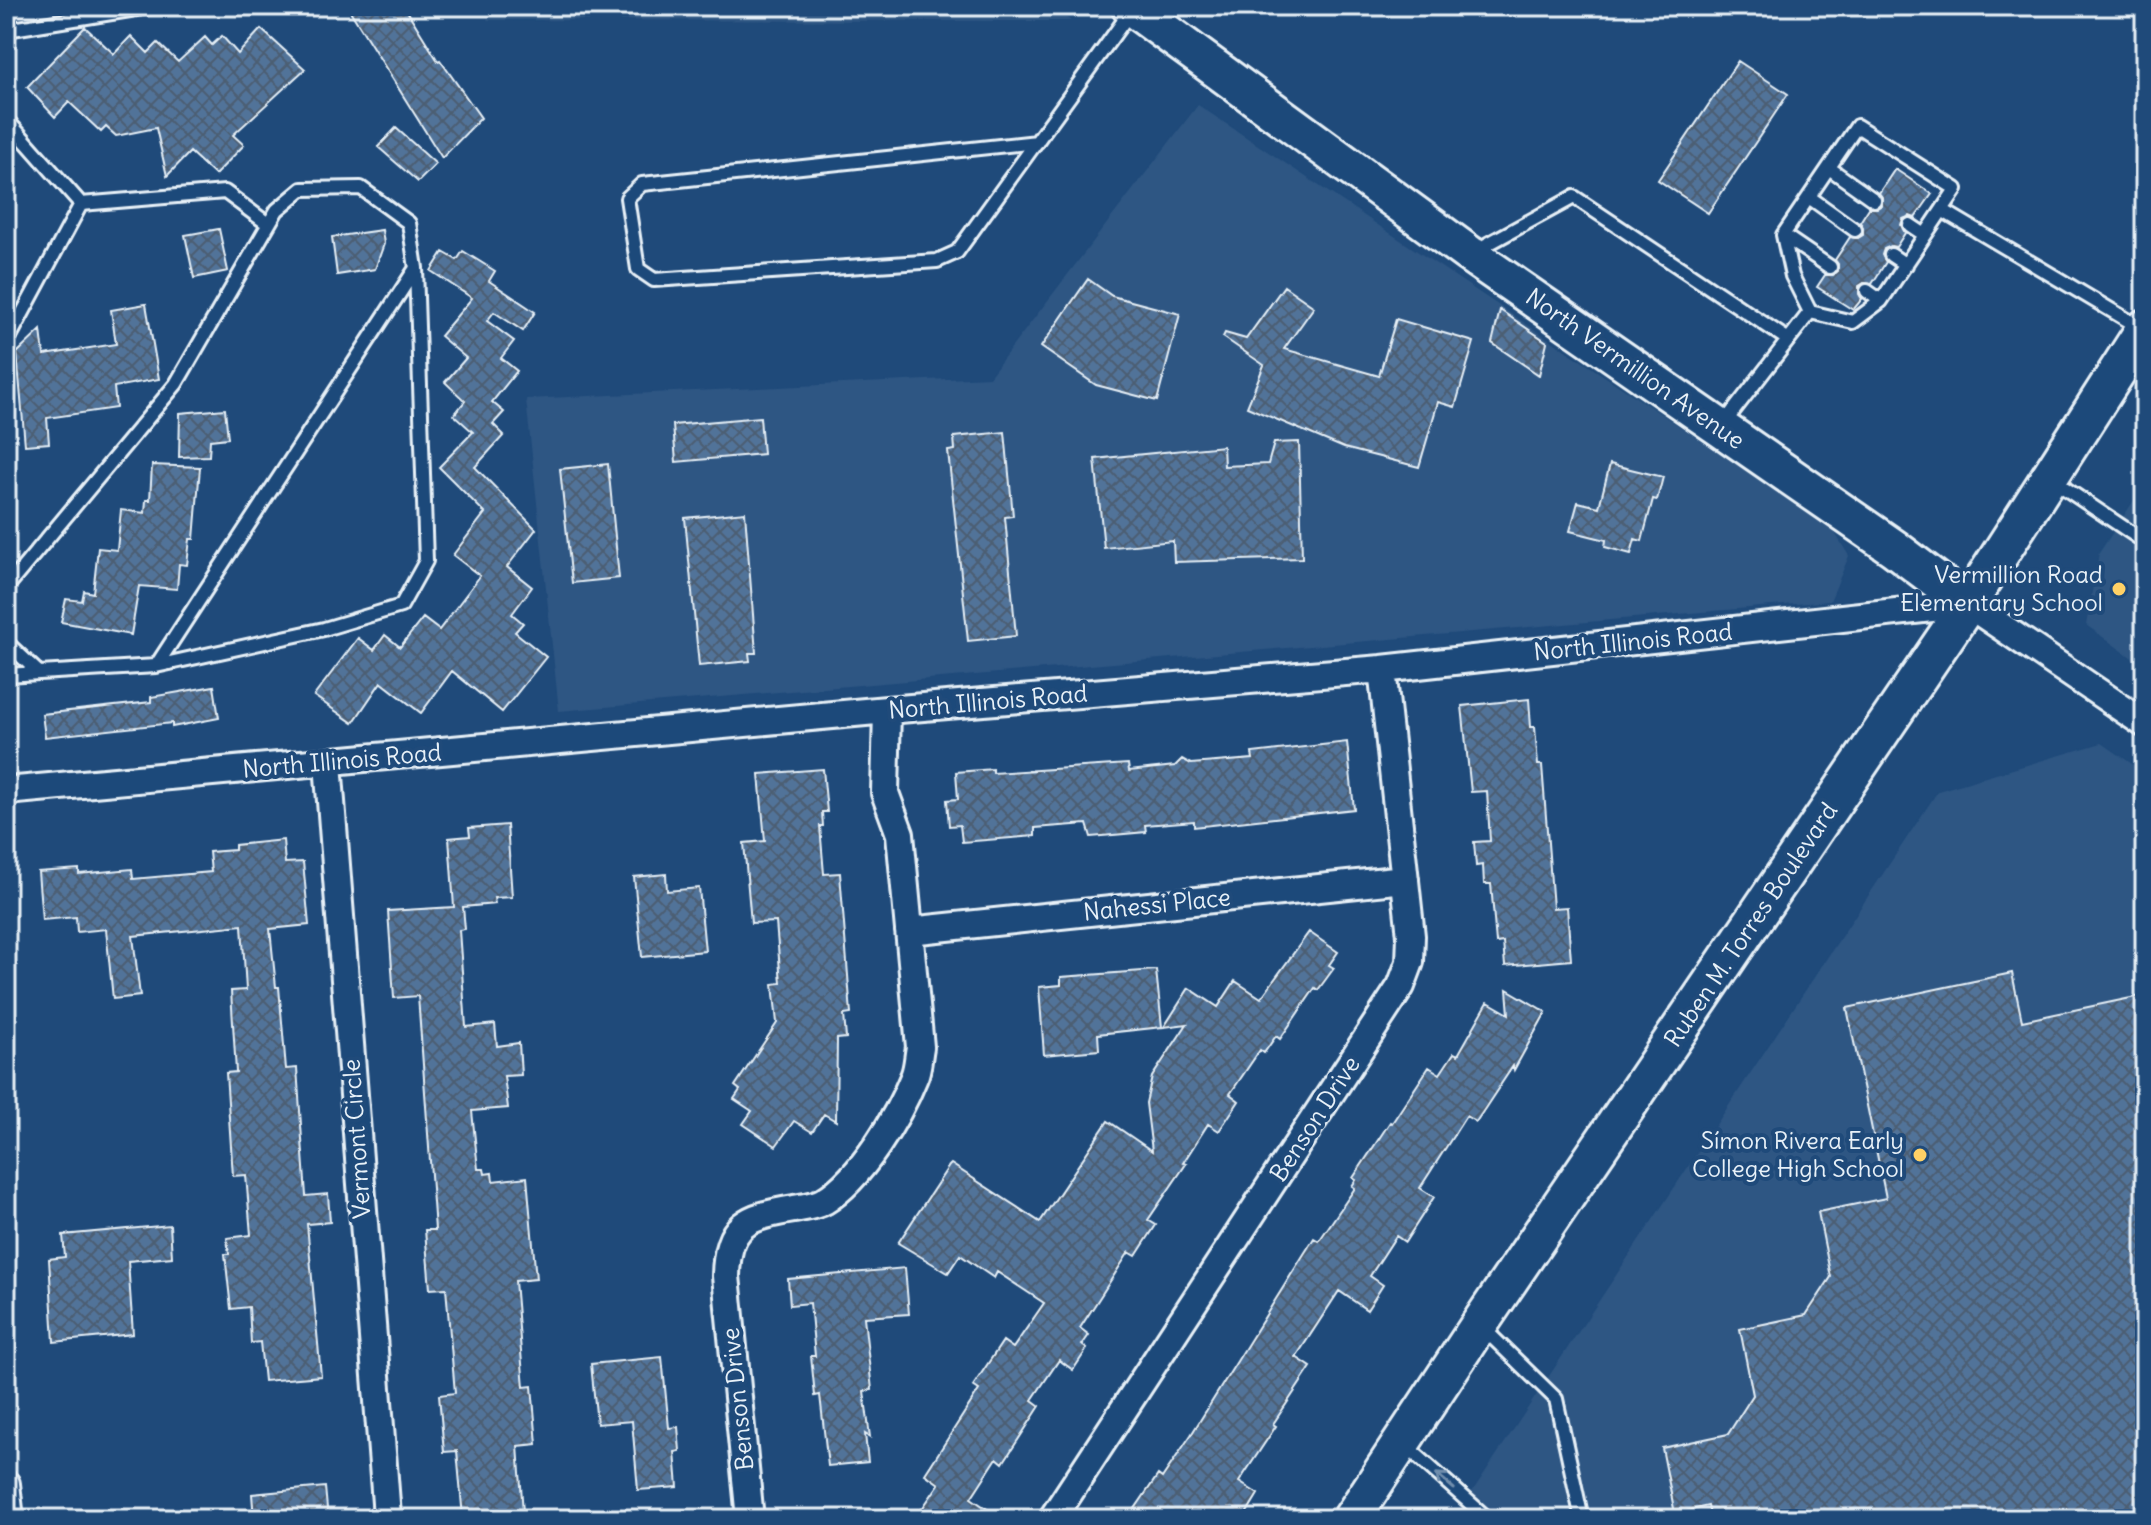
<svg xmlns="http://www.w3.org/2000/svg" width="2151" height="1525" viewBox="0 0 2151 1525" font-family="Delius,sans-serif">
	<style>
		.built { fill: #2e5683 }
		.building { fill: url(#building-cross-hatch); stroke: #e8f1f8; stroke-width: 2 }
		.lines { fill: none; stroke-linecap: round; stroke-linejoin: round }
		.lane-casing { stroke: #e8f1f8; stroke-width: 18 }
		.street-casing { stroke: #e8f1f8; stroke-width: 32 }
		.secondary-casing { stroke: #e8f1f8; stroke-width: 42 }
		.lane { stroke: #1f4a7a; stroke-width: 12 }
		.street { stroke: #1f4a7a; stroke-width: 26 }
		.secondary { stroke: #1f4a7a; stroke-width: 36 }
		.oneway { stroke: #6f8dac }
		.poi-dot { fill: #ffd166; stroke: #1f4a7a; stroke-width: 3 }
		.labels { text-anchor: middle; stroke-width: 8; stroke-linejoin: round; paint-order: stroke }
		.street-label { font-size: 24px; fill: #e8f1f8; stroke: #1f4a7a }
		.poi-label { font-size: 24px; fill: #e8f1f8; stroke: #1f4a7a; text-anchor: end }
	</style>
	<defs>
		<pattern id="building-cross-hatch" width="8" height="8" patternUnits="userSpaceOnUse" patternTransform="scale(2)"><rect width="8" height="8" fill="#517399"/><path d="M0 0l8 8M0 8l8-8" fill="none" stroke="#4c5e72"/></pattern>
	</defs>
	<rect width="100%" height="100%" fill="#1f4a7a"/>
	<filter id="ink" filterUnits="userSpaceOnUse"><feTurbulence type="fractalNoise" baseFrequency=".0125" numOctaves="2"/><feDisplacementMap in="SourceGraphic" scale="16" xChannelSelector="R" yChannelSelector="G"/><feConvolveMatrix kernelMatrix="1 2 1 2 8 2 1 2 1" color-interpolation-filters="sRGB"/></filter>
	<g filter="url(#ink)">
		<path class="built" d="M496 6H1051L1071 21 487 20Z
			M1198 105 1832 528 1849 556 1830 601 559 711 526 399 989 377Z
			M2145 484V667L2086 625 2099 553Z
			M2102 743 2145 773V1519H1454L1938 791Z"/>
		<path class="building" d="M347 6H404L438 61 440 60 481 118 442 158Z
			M85 27 114 54 131 36 148 53 158 43 178 62 205 37 212 45 222 36 238 54 261 29 305 69 233 135 244 145 215 175 190 152 167 176 156 128 116 136 106 127 101 132 69 102 55 117 27 87Z
			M1738 61 1788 94 1708 213 1658 180Z
			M396 128 436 164 418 182 378 147Z
			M1895 169 1932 194 1915 218 1910 216 1903 219 1901 225 1905 233 1896 247 1891 246 1884 249 1882 255 1886 262 1872 284 1864 283 1859 286V294L1862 299 1853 310 1817 287 1825 275H1833L1838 271V264L1835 260 1850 237 1858 238 1863 235V227L1860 222 1869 208H1877L1882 205V197L1879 193Z
			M219 229 228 271 194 278 185 235Z
			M382 230 384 244 375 269 337 275 332 237Z
			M463 251 495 271 489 281 535 312 523 331 494 312 487 321 514 341 501 358 517 371 492 402 504 412 493 424 504 435 475 467 536 529 507 567 532 587 512 614 523 623 515 632 546 657 502 712 452 671 421 713 381 682 353 723 314 696 358 638 374 650 385 635 400 647 423 618 439 630 480 576 453 555 485 513 439 467 473 432 454 415 465 401 445 382 466 358 440 336 472 298 431 271 443 252 457 260Z
			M1088 279 1112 296 1180 314 1157 401 1096 385 1041 347Z
			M1284 286 1314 307 1284 349 1379 376 1396 319 1474 342 1455 407 1438 402 1419 467 1344 448 1247 407 1264 365 1223 337 1225 333 1246 339Z
			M146 304 159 379 114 387 116 408 47 418 49 443 25 445 17 353 41 330 44 355 116 344 111 310Z
			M1500 310 1547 342 1539 375 1492 343Z
			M225 409 228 438 210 440 209 456 179 457 180 413Z
			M760 417 763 454 676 462 673 425Z
			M1005 432 1013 516 1005 517 1016 636 968 641 948 451 955 450 954 437Z
			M1299 442 1302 558 1174 562 1173 541 1104 548 1095 459 1223 446 1224 466 1268 464 1274 443Z
			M608 464 619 578 572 583 560 469Z
			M1610 464 1663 477 1657 500 1653 499 1642 541 1635 539 1631 554 1605 547 1606 540 1570 531 1578 502 1599 507Z
			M152 465 200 467 194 539H190L187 565 179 564 177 589 139 586 131 635 61 622 66 599 82 601 84 591 93 593 98 548 117 550 121 510 145 513 146 500H150Z
			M745 512 756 653H749L750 661 699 666 685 518Z
			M214 686 219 718 172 727V723L45 737 42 714 151 702V697Z
			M1529 699 1531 727H1535L1538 765H1542L1553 908 1567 907 1571 960 1505 966 1503 942 1496 943 1491 884H1484L1483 865 1476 866 1474 842 1490 841 1487 791 1471 792 1462 706Z
			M1347 742 1354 809 1194 827V821L1145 825 1146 832 1091 837 1087 824 1035 828V836L962 842 960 825 949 826 947 800 958 799 956 772 993 769V773L1128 764 1129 771 1175 766 1182 759 1191 764 1253 759 1252 753Z
			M823 769 827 812H822L823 826H820L824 874 840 873 851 1014 844 1015 846 1038 837 1039 836 1121 824 1114 812 1132 794 1121 776 1146 743 1124 752 1111 734 1099 740 1090 735 1086 777 1023 773 984 781 983 776 922 751 923 744 843 765 841 759 774Z
			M507 825 512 897 494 898 495 904 463 907 465 929 459 930 466 1027 495 1024 497 1046 519 1043 521 1075 504 1076 508 1108 472 1111 478 1169H484L485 1174 492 1173 493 1181 527 1177 536 1279 515 1281 524 1387 532 1386 537 1444 518 1446 523 1512 463 1518 457 1451 444 1452 439 1395 455 1393 446 1288 430 1289 425 1230H435L418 996 394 998 388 911 454 907 449 838 470 836 469 828Z
			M283 840 285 863 303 862 309 925 270 929 276 987H279L286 1069 297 1068 306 1196 328 1194 330 1222 307 1224 321 1376 264 1381 260 1342 251 1343 249 1307 231 1309 225 1254H229L227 1238 251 1235 246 1175 233 1176 226 1073 236 1072 231 991 246 990 242 925 133 936 140 996 113 999 106 929 77 932 76 917 42 920 38 872 79 869V874L132 869 133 879 211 872 209 852 235 850V845Z
			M666 874 667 891 699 888 705 951 642 957 634 877Z
			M1309 932 1338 952 1329 965 1334 968 1318 990 1315 988 1280 1039 1276 1036 1264 1053 1260 1050 1230 1094 1239 1101 1219 1131 1208 1124 1183 1163 1186 1164 1148 1220 1156 1225 1136 1256 1129 1252 1080 1328 1089 1335 1082 1345 1087 1349 1073 1370 1059 1360 1032 1400 1040 1406 1003 1463 997 1458 971 1498 1002 1519H915L939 1484 925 1474 979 1390 973 1386 1003 1341 1013 1348 1044 1303 997 1272 994 1278 960 1255 948 1273 898 1243 949 1166 951 1164 1040 1222 1108 1121 1152 1151 1146 1103 1152 1077 1187 1024 1164 1027 1189 988 1218 1007 1235 981 1261 998Z
			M1156 970 1162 1027 1098 1034 1099 1050 1044 1055 1039 987 1061 985V977Z
			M2012 973 2022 1021 2145 995V1519H1711L1708 1506 1675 1514 1662 1448 1728 1434 1753 1395 1740 1329 1806 1315 1831 1277 1818 1212 1886 1198 1847 1008Z
			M1507 989 1546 1012 1514 1070 1513 1066 1476 1122 1466 1116 1420 1188 1434 1197 1405 1242 1396 1236 1370 1276 1383 1285 1367 1310 1339 1291 1296 1357 1311 1367 1273 1424 1276 1426 1239 1482 1258 1494 1243 1519H1128L1158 1475 1162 1478 1191 1435 1314 1238 1319 1241 1355 1188 1352 1186 1356 1180 1353 1178 1390 1122 1392 1123 1429 1067 1440 1074 1454 1053 1458 1055 1488 1002 1509 1014Z
			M170 1225 172 1257 128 1261 133 1334 54 1342 49 1259 65 1257 63 1235Z
			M905 1268 909 1314 864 1317 872 1390 864 1391 870 1437 865 1434 868 1462 828 1466 820 1395 815 1396 811 1356H815L810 1303 790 1305 788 1279Z
			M662 1357 669 1428 678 1427 680 1451 675 1452 678 1487 638 1490 632 1421 597 1424 591 1364Z
			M325 1487 328 1519H254L252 1494Z"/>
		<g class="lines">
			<defs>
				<path id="lane" d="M6 30 155 6
					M6 119 81 204
					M1037 142 642 184 627 198 638 269 654 280 937 261 957 252 1131 11
					M1829 168 1874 200
					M1809 197 1855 230
					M1910 225 1925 235
					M1783 235 1830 267
					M1475 251 1574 197 1787 339
					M1891 255 1906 265
					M1867 291 1881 301
					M1810 312 1792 276 1783 235 1857 126 1956 189 1942 210
					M6 344 81 204 225 192 268 224
					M1721 427 1810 312 1853 322 1881 301 1942 210 2141 328
					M2051 479 2145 542
					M6 588 176 384 277 210 302 189 361 188 409 223 416 268 156 666 6 675
					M6 642 39 673
					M156 666 324 629 401 606 426 561 416 268
					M1483 1328 1556 1399 1582 1519
					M1404 1444 1488 1519"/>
				<path id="street" d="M328 763 387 1516
					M6 791 887 710 1382 669 1968 604 2145 724
					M909 931 1405 879
					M6 1484 10 1519
					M750 1519 726 1276C727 1223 747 1217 794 1209 804 1207 816 1206 824 1201 861 1179 898 1117 914 1077 918 1068 918 1057 920 1047L900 834 885 793 887 710
					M1052 1519 1401 986 1410 962 1411 936 1382 669"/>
				<path id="secondary" d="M1130 6 1469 254 1894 548 1968 604
					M1351 1519 1479 1325 1968 604 2145 328"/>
			</defs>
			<use href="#lane" class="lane-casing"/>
			<use href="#street" class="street-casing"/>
			<use href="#secondary" class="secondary-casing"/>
			<use href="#lane" class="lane"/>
			<use href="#street" class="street"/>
			<use href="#secondary" class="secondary"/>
		</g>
		<defs><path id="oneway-shaft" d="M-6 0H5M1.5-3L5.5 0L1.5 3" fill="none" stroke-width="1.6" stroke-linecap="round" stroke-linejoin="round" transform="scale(2)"/></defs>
		<use class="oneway" href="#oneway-shaft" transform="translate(1445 1481) rotate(-139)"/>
	</g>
	<g class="poi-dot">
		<circle cx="2119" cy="589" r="8"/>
		<circle cx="1920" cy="1155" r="8"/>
	</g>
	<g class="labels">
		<g class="street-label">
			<text transform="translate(1635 369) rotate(35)" y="8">North Vermillion Avenue</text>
			<text transform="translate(1633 642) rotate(-6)" y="8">North Illinois Road</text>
			<text transform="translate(988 702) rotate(-5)" y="8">North Illinois Road</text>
			<text transform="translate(342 761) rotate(-5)" y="8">North Illinois Road</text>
			<text transform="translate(1157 905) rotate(-6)" y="8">Nahessi Place</text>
			<text transform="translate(1751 925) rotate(-56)" y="8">Ruben M. Torres Boulevard</text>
			<text transform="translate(1315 1119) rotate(-57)" y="8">Benson Drive</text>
			<text transform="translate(357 1139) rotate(-94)" y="8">Vermont Circle</text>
			<text transform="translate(738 1399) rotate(-96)" y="8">Benson Drive</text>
		</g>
		<g class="poi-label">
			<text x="2103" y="583">Vermillion Road<tspan x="2103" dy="28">Elementary School</tspan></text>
			<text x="1904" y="1149">Símon Rivera Early<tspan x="1904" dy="28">College High School</tspan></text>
		</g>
	</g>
	<rect width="2151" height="1525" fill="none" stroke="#1f4a7a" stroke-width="32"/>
	<rect x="16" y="16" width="2119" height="1493" fill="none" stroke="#e8f1f8" stroke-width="3" filter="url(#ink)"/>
</svg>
